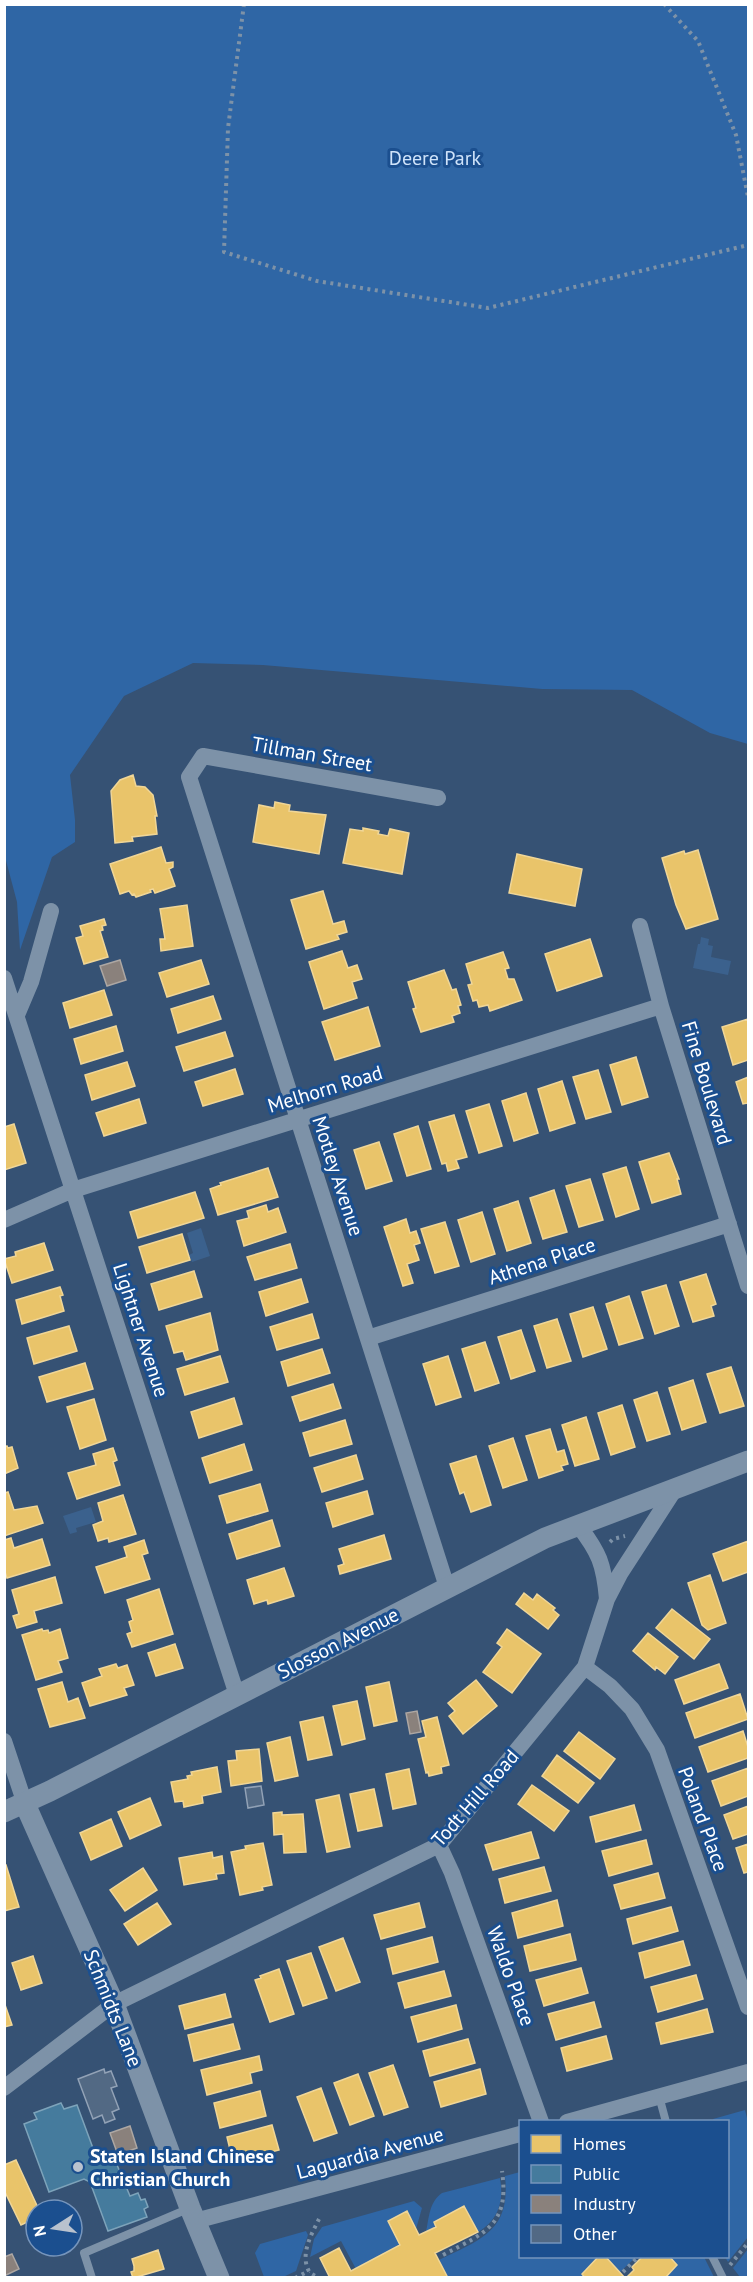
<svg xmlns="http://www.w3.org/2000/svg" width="753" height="2282" viewBox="0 0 753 2282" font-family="'PT Sans',sans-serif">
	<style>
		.green { fill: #2f66a5 }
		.water { fill: #3b618d }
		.homes { fill: #e9c46a; stroke: #f0d697; stroke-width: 1.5 }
		.public { fill: #457b9d; stroke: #7da3ba; stroke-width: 1.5 }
		.industry { fill: #8a817c; stroke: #ada7a3; stroke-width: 1.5 }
		.building { fill: #526984; stroke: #92a2b6; stroke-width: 1.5 }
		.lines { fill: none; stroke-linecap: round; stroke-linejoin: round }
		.path { stroke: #7d92a8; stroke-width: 4; stroke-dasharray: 3 4.5; stroke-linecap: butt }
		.service { stroke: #7d92a8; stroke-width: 8 }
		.minor { stroke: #7d92a8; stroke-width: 16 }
		.tertiary { stroke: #7d92a8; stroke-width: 21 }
		.poi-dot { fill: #b9c2ce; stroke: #1b4f8f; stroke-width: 2 }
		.labels { text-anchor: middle; stroke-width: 6; stroke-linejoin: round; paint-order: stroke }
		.park-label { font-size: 20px; fill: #cfe3fa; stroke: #1b4f8f }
		.street-label { font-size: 20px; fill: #fff; stroke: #1b4f8f }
		.poi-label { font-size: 20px; font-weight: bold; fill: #fff; stroke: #1b4f8f; text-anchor: start }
	</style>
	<rect width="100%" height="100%" fill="#365274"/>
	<path class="green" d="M4 5H748V744L710 733 632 690 542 689 263 665 193 663 124 696 70 775 75 820V842L52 857 20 950 17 902 4 853Z
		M745 2110 748 2122V2237L728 2262 725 2257 728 2256V2122L714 2121 713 2119Z
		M520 2172V2256L599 2257 582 2274 585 2278 448 2277 439 2260C481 2239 511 2231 505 2176Z
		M500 2178C504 2200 499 2220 478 2232L434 2222 436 2227 426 2232C429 2218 429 2202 442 2193Z
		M414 2201 422 2208 416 2229 388 2221 400 2245 356 2269 341 2241 310 2257 314 2239 322 2227Z
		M306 2231 308 2235 296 2271 283 2277H264L255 2253 260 2244Z
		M748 2249V2277H740L733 2268Z
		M669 2256 704 2257 714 2277 665 2278 677 2265Z
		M605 2257H636L620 2272Z"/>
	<path class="water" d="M701 937 709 939 708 945 713 946 711 957 731 961 728 975 693 968 698 944H700Z
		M201 1228 210 1256 192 1262 189 1255 193 1253 187 1233Z
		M91 1507 96 1522 76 1528 77 1532 70 1534 63 1516Z"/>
	<path class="homes" d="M133 775 136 786 145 787 153 795 157 816H155L157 834 132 837 133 841 115 843 111 791 120 780Z
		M275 802 290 805 289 811 326 815 319 854 253 842 259 805 274 808Z
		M363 828 379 831 378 834 388 836 390 829 409 833 402 874 343 863 350 829 363 831Z
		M161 847 166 863 173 862V867L169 869 175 886 155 893 153 889 150 890 151 892 136 897 134 894 132 895 129 891 120 894 110 864Z
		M698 850 718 919 686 929 676 905 662 858 684 851 685 854Z
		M517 854 582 869 575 906 509 893Z
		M323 891 333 924 344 921 347 932 337 935 339 939 306 949 291 900Z
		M187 905 193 946 161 951 160 939H165L160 909Z
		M104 919 106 925 102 926 103 930 100 931 108 957 84 964 76 938 83 936 80 926Z
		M590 939 602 976 557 991 545 954Z
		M342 951 348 968 357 965 362 979 352 982 357 998 324 1009 309 962Z
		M503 952 509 968 505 969 508 979H514L522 1000 490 1011 488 1005 479 1007 477 1000 473 1001 468 985 472 984 466 964Z
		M201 960 209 984 167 997 159 973Z
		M444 970 452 990 456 989 461 1005 458 1006 460 1013 452 1016 454 1022 421 1032 413 1009 416 1008 408 982Z
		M104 990 112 1015 70 1028 63 1003Z
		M213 996 221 1019 178 1033 171 1009Z
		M368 1007 380 1046 335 1060 322 1022Z
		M748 1019V1060L733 1065 722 1027Z
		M116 1026 123 1051 81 1064 74 1039Z
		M225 1032 233 1056 184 1071 176 1047Z
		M636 1057 648 1097 622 1105 610 1065Z
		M127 1062 135 1086 92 1100 85 1075Z
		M235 1069 243 1094 203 1106 195 1082Z
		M598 1070 611 1112 586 1119 573 1077Z
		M748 1077V1103L743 1104 736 1082Z
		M562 1081 575 1123 550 1131 538 1089Z
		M526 1093 538 1133 514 1141 502 1101Z
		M139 1099 146 1123 104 1136 96 1113Z
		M489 1104 502 1146 479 1153 466 1111Z
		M454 1115 467 1157 456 1160 459 1168 448 1171 446 1163 442 1164 429 1122Z
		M14 1124 26 1163 4 1170V1127Z
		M418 1126 431 1169 407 1176 394 1134Z
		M379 1142 392 1181 366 1189 354 1150Z
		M669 1153 679 1179H677L681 1194 652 1203 639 1162Z
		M626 1167 639 1209 616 1217 603 1174Z
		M268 1168 278 1197 218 1215 210 1189 221 1185 220 1183Z
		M590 1179 603 1220 579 1227 566 1186Z
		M554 1190 567 1232 543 1239 530 1198Z
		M195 1192 204 1218 138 1238 130 1212Z
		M518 1201 531 1243 507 1251 494 1209Z
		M266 1205 268 1212 278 1208 286 1232 244 1246 237 1221 249 1218 247 1211Z
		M482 1212 495 1254 471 1262 458 1220Z
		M406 1219 410 1233 416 1231 420 1243 414 1245 419 1260 407 1264 413 1283 403 1286 384 1227Z
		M445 1222 459 1266 435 1273 421 1229Z
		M182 1234 190 1260 147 1273 139 1247Z
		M44 1243 53 1270 12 1283 4 1259 16 1256 15 1252Z
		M290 1244 297 1268 255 1280 247 1257Z
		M194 1271 202 1297 159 1310 151 1284Z
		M706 1274 716 1304 711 1306 714 1316 693 1322 680 1282Z
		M301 1279 308 1302 266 1316 259 1292Z
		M666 1285 679 1326 655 1334 642 1292Z
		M60 1287 63 1295 60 1296 64 1311 22 1324 16 1300Z
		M629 1296 643 1338 619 1345 606 1304Z
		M593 1307 607 1349 583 1357 570 1314Z
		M210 1313 218 1350 186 1360 183 1351 174 1353 166 1326Z
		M312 1314 319 1338 277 1350 270 1327Z
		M557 1319 571 1361 547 1368 534 1326Z
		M69 1326 77 1351 34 1364 27 1338Z
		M521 1330 535 1371 511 1379 498 1337Z
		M485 1342 499 1383 475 1391 462 1349Z
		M322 1349 330 1373 288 1386 281 1362Z
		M220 1356 228 1382 185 1395 177 1369Z
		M448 1356 461 1397 436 1405 423 1364Z
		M85 1363 93 1389 47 1402 39 1377Z
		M731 1367 744 1406 720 1413 707 1374Z
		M693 1380 706 1422 682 1430 669 1388Z
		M333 1384 341 1408 300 1421 292 1397Z
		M657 1392 670 1434 647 1441 634 1400Z
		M234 1398 242 1424 199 1438 191 1412Z
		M94 1399 106 1440 80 1449 67 1407Z
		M622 1405 635 1447 611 1455 598 1413Z
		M586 1417 599 1459 575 1466 562 1425Z
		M345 1420 352 1444 310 1456 303 1433Z
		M550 1429 557 1452 564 1450 568 1464 561 1466 563 1470 539 1478 526 1436Z
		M513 1438 527 1480 503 1488 489 1446Z
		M244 1444 252 1470 210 1483 202 1458Z
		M7 1446 8 1448 12 1447 18 1468 4 1474V1447Z
		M113 1448 117 1460 113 1462 120 1485 77 1499 68 1473 96 1465 93 1454Z
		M356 1455 363 1479 322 1492 314 1468Z
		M476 1456 491 1505 471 1512 464 1492 460 1494 450 1464Z
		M260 1484 268 1511 227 1523 219 1496Z
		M367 1491 373 1514 333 1527 326 1503Z
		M8 1492 14 1510 37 1506 43 1523 4 1536V1493Z
		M123 1495 136 1534 109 1542 108 1538 98 1541 93 1525 103 1521 98 1503Z
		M272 1520 280 1546 237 1559 229 1534Z
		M384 1535 391 1559 340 1574 338 1566 344 1564 339 1549Z
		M11 1538 14 1548 42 1539 50 1565 7 1578 4 1569V1540Z
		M144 1540 148 1553 142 1555 150 1579 105 1593 96 1567 127 1557 124 1547Z
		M748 1541V1572L723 1581 713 1554Z
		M284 1568 294 1596 268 1604 267 1600 254 1604 247 1580Z
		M710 1575 726 1623 708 1630 702 1625 688 1583Z
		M55 1577 62 1603 34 1611 37 1622 17 1628 13 1616 19 1614 12 1590Z
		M159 1589 173 1634 132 1647 127 1634 132 1632 129 1622 133 1620 127 1600Z
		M524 1593 533 1600 537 1594 555 1608 553 1610 559 1615 548 1629 516 1604Z
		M672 1609 710 1639 694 1659 656 1628Z
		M42 1629 43 1631 48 1630 49 1633 60 1629 68 1658 58 1661 62 1672 36 1680 22 1635Z
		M507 1629 541 1654 512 1693 483 1672 502 1647 497 1643Z
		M648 1633 678 1657 665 1674 656 1667 655 1670 633 1651Z
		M175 1644 183 1668 156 1676 148 1653Z
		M116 1664 118 1668 127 1665 134 1685 124 1688 127 1695 90 1706 82 1683 102 1676 99 1669Z
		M719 1664 728 1688 684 1704 675 1680Z
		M476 1680 497 1706 463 1734 449 1716 455 1711 448 1703Z
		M62 1682 68 1702 78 1698 85 1718 50 1727 38 1689Z
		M389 1682 397 1721 374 1726 366 1687Z
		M740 1694 748 1719 695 1738 686 1713Z
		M357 1701 365 1739 342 1745 333 1706Z
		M323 1717 332 1755 308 1760 300 1722Z
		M437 1717 449 1765 441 1767 442 1773 429 1776 428 1772 426 1773 418 1739 426 1737 422 1721Z
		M743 1731 748 1747V1758L708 1772 699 1747Z
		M579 1732 615 1759 600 1779 564 1751Z
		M290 1737 298 1776 275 1781 267 1743Z
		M259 1749 262 1781 231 1786 228 1761 237 1760 236 1751Z
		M557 1755 594 1783 578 1803 542 1776Z
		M217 1767 221 1792 202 1796 203 1803 184 1807 183 1801 175 1802 171 1782 188 1779 187 1776 192 1775 191 1772Z
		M748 1768V1796L721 1806 712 1781Z
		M409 1769 416 1804 393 1809 386 1774Z
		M532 1785 569 1811 554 1831 518 1804Z
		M374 1789 382 1826 358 1831 350 1794Z
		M339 1795 350 1847 327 1852 316 1800Z
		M150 1798 161 1825 130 1839 118 1812Z
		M634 1805 641 1830 596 1842 590 1817Z
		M748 1806V1834L733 1839 724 1815Z
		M282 1812V1815L303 1814 306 1852 284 1853 283 1834 274 1835 273 1813Z
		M111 1819 122 1846 91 1860 80 1833Z
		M531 1832 539 1858 493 1870 485 1845Z
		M646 1840 652 1864 609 1876 602 1851Z
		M263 1843 272 1885 262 1887 263 1890 240 1895 231 1852 246 1849 245 1846Z
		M748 1844V1872L744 1873 736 1848Z
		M212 1852 213 1858 222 1856 224 1873 216 1874 217 1879 184 1885 179 1858Z
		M6 1865 19 1907 4 1911V1866Z
		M544 1867 551 1891 505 1903 499 1879Z
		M143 1868 157 1890 125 1911 110 1890Z
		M658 1873 665 1898 621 1909 614 1885Z
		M557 1900 563 1926 518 1938 512 1913Z
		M157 1903 171 1924 138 1945 124 1924Z
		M419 1903 425 1927 381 1939 374 1915Z
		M671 1907 678 1931 633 1944 627 1919Z
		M570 1934 576 1960 530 1971 524 1946Z
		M432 1937 438 1962 393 1974 387 1949Z
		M343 1938 360 1982 336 1991 319 1947Z
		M683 1941 690 1965 645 1978 639 1953Z
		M311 1953 327 1998 303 2006 287 1961Z
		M33 1956 42 1983 21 1990 12 1963Z
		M581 1968 588 1993 544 2006 536 1980Z
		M279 1969 294 2014 270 2022 255 1980 261 1978 260 1976Z
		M444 1971 451 1996 405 2008 398 1983Z
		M696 1975 703 1999 658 2012 651 1987Z
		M225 1994 231 2017 185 2029 179 2006Z
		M4 2002 12 2025 4 2027Z
		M594 2002 601 2027 556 2040 548 2014Z
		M456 2005 462 2029 418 2042 411 2017Z
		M707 2009 713 2032 661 2044 656 2023Z
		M233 2024 240 2049 194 2061 188 2035Z
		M606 2036 612 2059 567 2071 561 2048Z
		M468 2039 475 2063 430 2076 423 2051Z
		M259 2056 262 2070 250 2073 252 2083 207 2095 201 2070Z
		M393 2065 408 2107 384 2115 369 2073Z
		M480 2069 486 2094 441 2107 434 2082Z
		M358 2074 374 2116 350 2125 334 2083Z
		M321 2088 337 2133 314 2141 297 2097Z
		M260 2091 266 2116 220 2128 214 2103Z
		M272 2125 279 2150 233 2162 227 2137Z
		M16 2160 39 2210H36V2218L21 2225 4 2190V2165Z
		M464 2206 478 2232 435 2253 448 2278H330L320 2258 339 2248 351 2271 400 2245 388 2221 407 2211 419 2235 436 2227 434 2222Z
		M158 2250 164 2269 133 2278 131 2272 134 2271V2266L132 2259Z
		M599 2256H605L625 2278H585L582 2274Z
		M643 2256H669L677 2265 665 2278H626L634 2270 632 2267Z"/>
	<path class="public" d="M61 2103 64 2109 77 2105 97 2159 112 2153 130 2196 138 2193 141 2200 145 2199 148 2207 144 2209 147 2217 108 2231 90 2182 84 2179 49 2192 24 2124 37 2119 34 2113Z"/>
	<path class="industry" d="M120 960 126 980 107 986 100 966Z
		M417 1711 421 1732 410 1734 406 1713Z
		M130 2126 137 2148 118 2155 110 2133Z
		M12 2254 19 2269 4 2276V2257Z"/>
	<path class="building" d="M261 1786 264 1805 248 1808 245 1788Z
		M104 2069 105 2073 111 2071 117 2086 111 2088 119 2109 112 2112 115 2119 105 2123 102 2115 93 2119 78 2079Z"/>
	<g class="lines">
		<path class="path" d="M244 4 228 128 224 252 317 281 488 308 748 245
			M664 4 698 41 736 135 748 197
			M610 1542 613 1539 625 1536
			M319 2219C311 2235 299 2256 310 2273L319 2278
			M443 2255C484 2233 510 2226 502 2171
			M730 2265 748 2243
			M623 2272 639 2256
			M295 2278 309 2271"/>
		<path class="service" d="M659 2096 666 2122
			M712 2256 723 2278
			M92 2278 84 2253 190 2208"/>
		<path class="minor" d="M438 798 203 756 189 777 447 1587
			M640 926 661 1006 748 1286
			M4 978 237 1695
			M17 1015 31 982 51 911
			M4 1220 73 1190 661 1006
			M368 1338 729 1224
			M578 1525C599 1552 604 1564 607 1599
			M585 1667 610 1686 632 1709 657 1750 748 2007
			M4 1741 25 1804
			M439 1845 452 1873 541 2122
			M4 2088 114 2004 439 1845 585 1667 607 1599 620 1574 677 1486
			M567 2122 748 2072
			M195 2221 520 2134"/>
		<path class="tertiary" d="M25 1804 114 2004 190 2208 219 2278
			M4 1812 50 1791 545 1538 748 1461"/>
	</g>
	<circle class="poi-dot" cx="78" cy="2167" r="6"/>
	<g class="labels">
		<g class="park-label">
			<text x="435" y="165">Deere Park</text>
		</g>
		<g class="street-label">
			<text transform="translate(312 754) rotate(10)" y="7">Tillman Street</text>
			<text transform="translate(707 1083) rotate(73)" y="7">Fine Boulevard</text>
			<text transform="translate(325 1089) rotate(-17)" y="7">Melhorn Road</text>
			<text transform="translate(338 1176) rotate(72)" y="7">Motley Avenue</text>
			<text transform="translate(542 1261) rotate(-18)" y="7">Athena Place</text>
			<text transform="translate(141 1330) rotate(72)" y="7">Lightner Avenue</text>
			<text transform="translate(338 1643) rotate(-27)" y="7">Slosson Avenue</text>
			<text transform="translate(475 1798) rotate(-49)" y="7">Todt Hill Road</text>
			<text transform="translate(703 1819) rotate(70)" y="7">Poland Place</text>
			<text transform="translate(511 1976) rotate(70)" y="7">Waldo Place</text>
			<text transform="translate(113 2008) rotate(68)" y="7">Schmidts Lane</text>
			<text transform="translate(370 2153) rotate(-15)" y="7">Laguardia Avenue</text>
		</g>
		<g class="poi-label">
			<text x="90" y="2163">Staten Island Chinese<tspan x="90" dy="23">Christian Church</tspan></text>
		</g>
	</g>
	<rect width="753" height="2282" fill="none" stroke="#ffffff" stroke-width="12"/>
	<rect x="519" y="2120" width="210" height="138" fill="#1b4f8f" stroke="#7695bc" stroke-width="1.5"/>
	<rect x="531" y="2135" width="30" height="18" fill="#e9c46a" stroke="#7695bc" stroke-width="1.5"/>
	<text x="573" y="2150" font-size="18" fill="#ffffff">Homes</text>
	<rect x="531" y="2165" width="30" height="18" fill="#457b9d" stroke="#7695bc" stroke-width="1.5"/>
	<text x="573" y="2180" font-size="18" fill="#ffffff">Public</text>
	<rect x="531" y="2195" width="30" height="18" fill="#8a817c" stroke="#7695bc" stroke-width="1.5"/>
	<text x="573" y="2210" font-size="18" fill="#ffffff">Industry</text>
	<rect x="531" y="2225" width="30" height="18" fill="#526984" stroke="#7695bc" stroke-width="1.5"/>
	<text x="573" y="2240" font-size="18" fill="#ffffff">Other</text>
	<g transform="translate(54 2228) rotate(258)"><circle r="28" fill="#1b4f8f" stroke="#7695bc" stroke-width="1.5"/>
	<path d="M0-4.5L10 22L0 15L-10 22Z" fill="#b9c2ce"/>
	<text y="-9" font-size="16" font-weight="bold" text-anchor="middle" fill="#ffffff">N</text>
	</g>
</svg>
